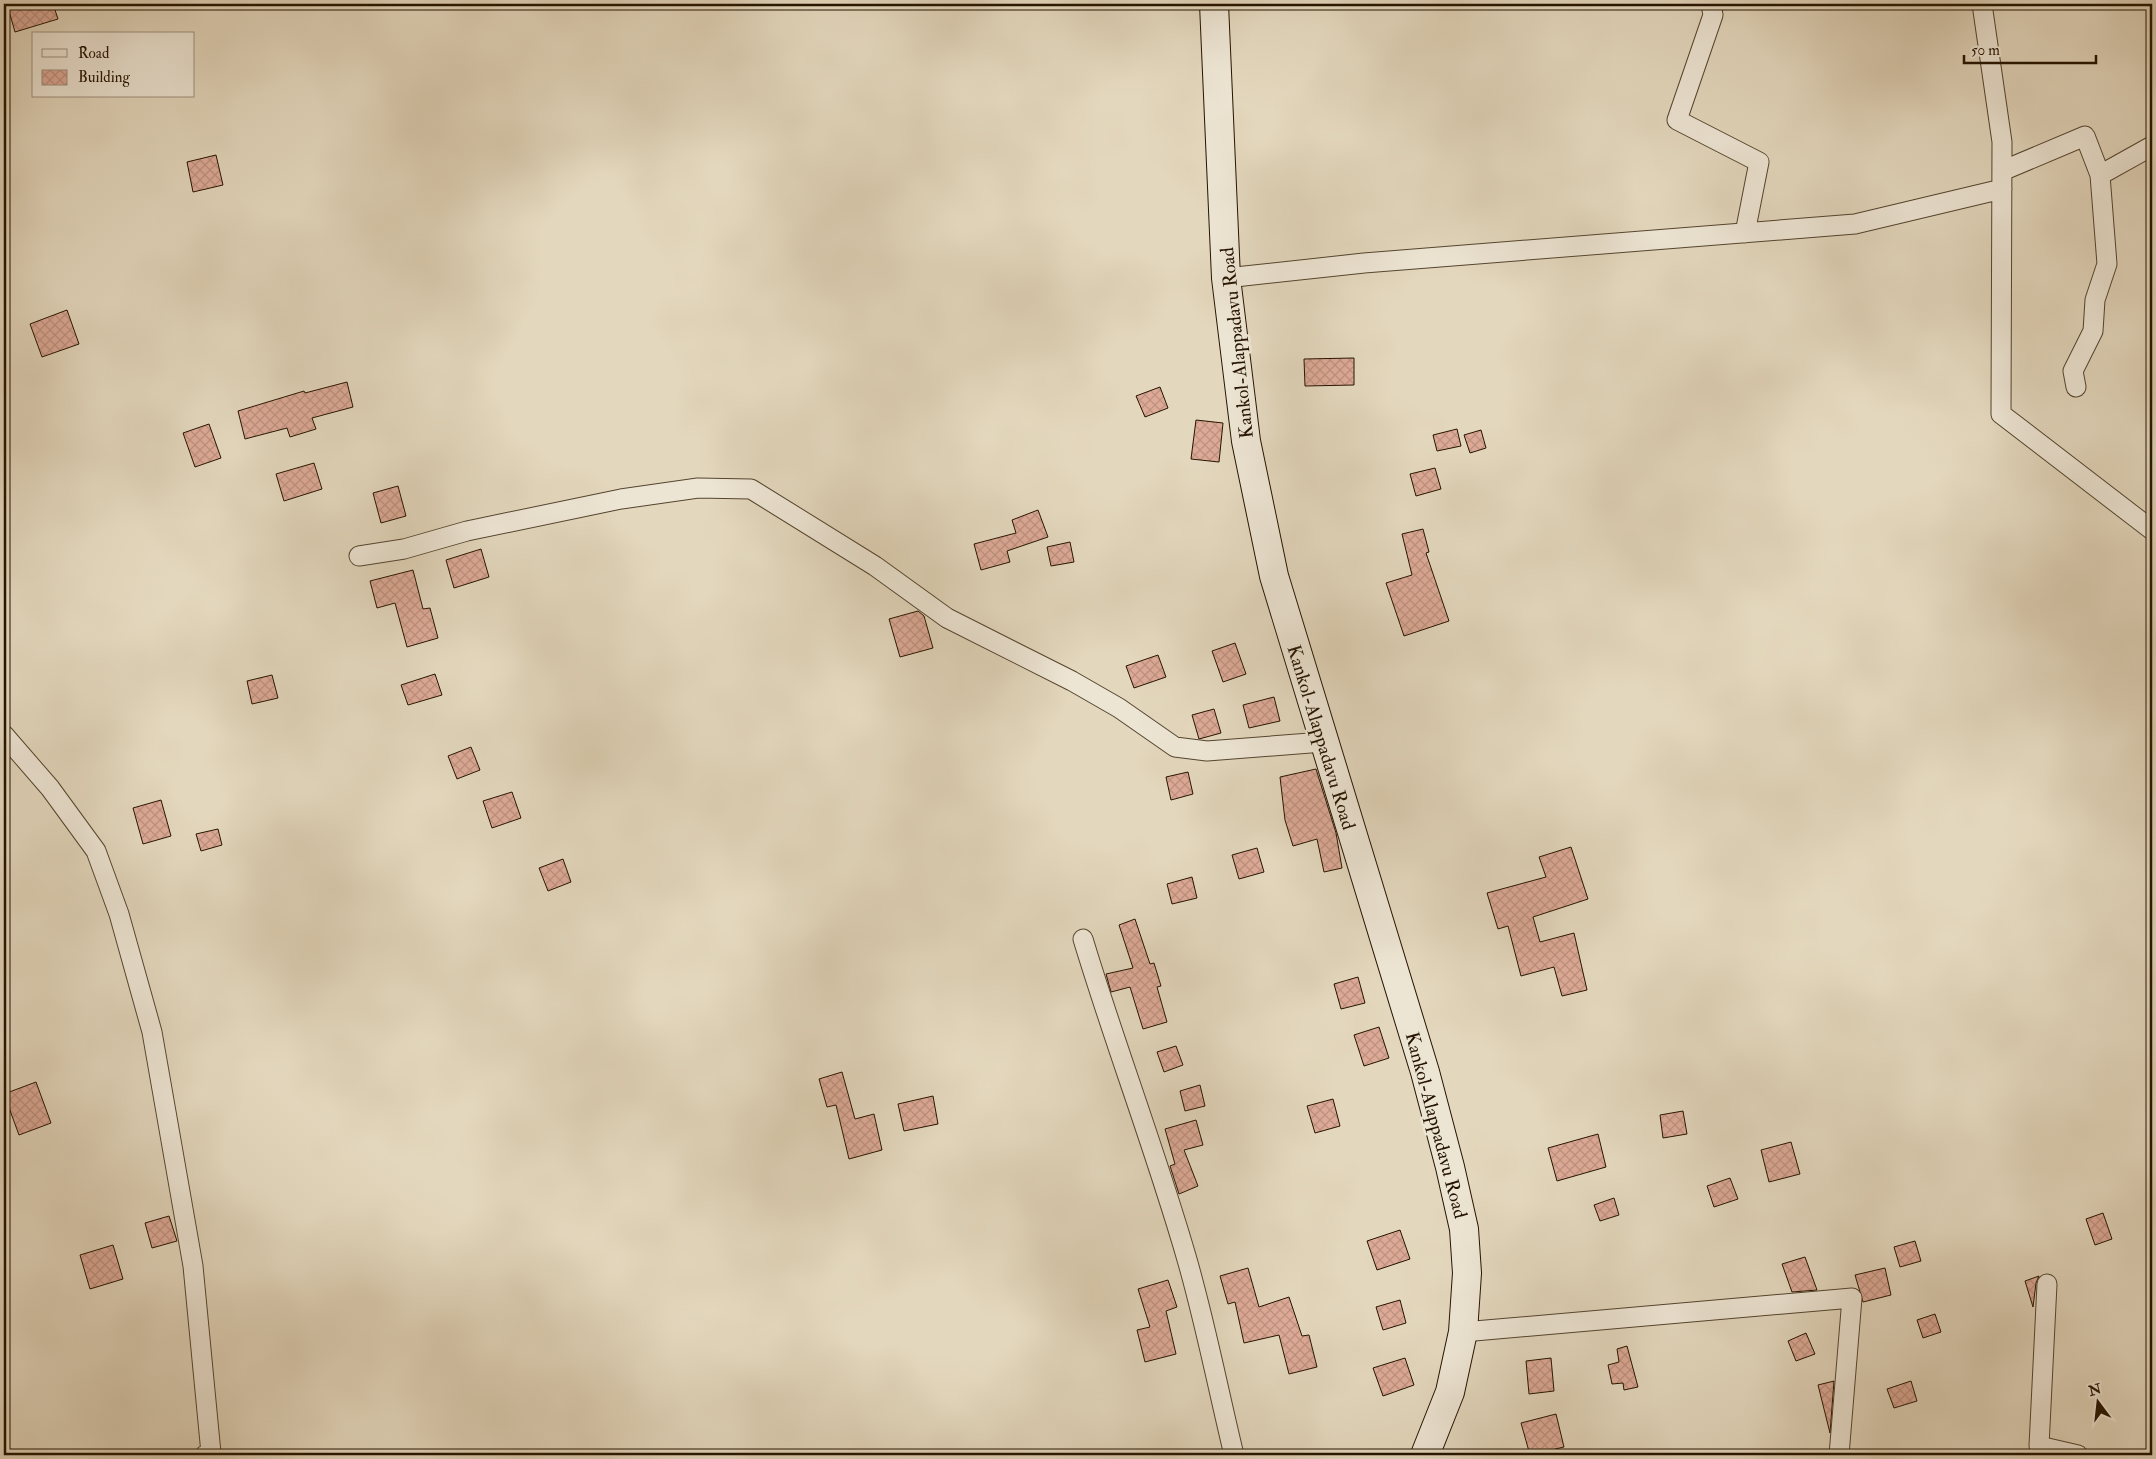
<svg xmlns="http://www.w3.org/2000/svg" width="2156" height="1459" viewBox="0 0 2156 1459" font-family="'IM FELL Double Pica',serif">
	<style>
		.building { fill: url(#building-cross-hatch); stroke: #251400 }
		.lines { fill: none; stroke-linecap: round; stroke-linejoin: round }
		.street-casing { stroke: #54452f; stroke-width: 21 }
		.secondary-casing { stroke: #251400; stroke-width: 30 }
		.street { stroke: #ede5d4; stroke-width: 19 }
		.secondary { stroke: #ede5d4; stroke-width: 28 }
		.labels { text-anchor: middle; stroke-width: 5; stroke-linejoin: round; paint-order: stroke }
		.street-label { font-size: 19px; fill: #251400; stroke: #ede5d4 }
	</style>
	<defs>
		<pattern id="building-cross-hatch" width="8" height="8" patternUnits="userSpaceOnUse" patternTransform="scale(1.25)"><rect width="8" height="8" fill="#ddaa97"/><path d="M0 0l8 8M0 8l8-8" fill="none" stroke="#be9180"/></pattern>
	</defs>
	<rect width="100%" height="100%" fill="#e3d7bd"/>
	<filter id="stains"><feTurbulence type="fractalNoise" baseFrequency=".004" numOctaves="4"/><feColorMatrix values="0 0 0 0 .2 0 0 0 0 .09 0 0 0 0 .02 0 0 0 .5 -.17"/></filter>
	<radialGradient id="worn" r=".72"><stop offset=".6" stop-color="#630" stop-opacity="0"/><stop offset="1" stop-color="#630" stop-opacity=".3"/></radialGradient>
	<path class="building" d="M7 4H53L58 19 15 32Z
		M216 155 223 185 193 192 187 162Z
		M67 310 79 344 42 357 30 324Z
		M1354 358V385L1305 386 1304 359Z
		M347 382 353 407 312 418 316 429 290 437 287 428 245 439 238 411 304 391 305 393Z
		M1160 387 1168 408 1145 417 1136 396Z
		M1196 420 1223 423 1219 462 1191 459Z
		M209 424 221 458 195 467 183 433Z
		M1457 429 1461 446 1437 451 1433 435Z
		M1481 430 1486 448 1470 453 1464 435Z
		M314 463 322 489 284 501 276 474Z
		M1435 468 1441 489 1416 496 1410 474Z
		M398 486 406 516 381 523 373 493Z
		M1038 510 1048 537 1007 551 1010 562 981 570 974 544 1016 533 1012 520Z
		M1423 529 1429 552 1426 553 1449 621 1404 636 1386 583 1412 575 1402 534Z
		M1070 542 1074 562 1051 566 1047 547Z
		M481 549 489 577 454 588 446 560Z
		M413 570 423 609 430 608 438 638 407 647 395 603 377 608 370 581Z
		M918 611 924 616 933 648 900 657 889 619Z
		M1235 643 1246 674 1223 682 1212 651Z
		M1158 655 1166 677 1134 688 1126 666Z
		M435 674 442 695 408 705 401 685Z
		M272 675 278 698 252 704 247 681Z
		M1274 697 1280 721 1249 728 1243 705Z
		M1214 709 1221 733 1199 739 1192 715Z
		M471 747 480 770 457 779 448 756Z
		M1316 769 1336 833 1342 868 1324 872 1317 839 1293 846 1285 820 1280 777Z
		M1188 772 1193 794 1171 800 1166 777Z
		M512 792 521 818 492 828 483 801Z
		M161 800 171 836 143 844 133 808Z
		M218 829 222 845 201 851 196 834Z
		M1571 847 1588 899 1533 917 1540 942 1574 933 1587 990 1562 996 1554 967 1521 976 1508 926 1498 929 1487 893 1546 877 1539 857Z
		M1257 848 1264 872 1239 879 1232 855Z
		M563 859 571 882 548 891 539 868Z
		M1192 877 1197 898 1172 904 1167 884Z
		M1135 919 1150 964 1154 963 1161 986 1157 987 1167 1022 1143 1029 1130 987 1111 992 1106 974 1133 968 1119 925Z
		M1358 977 1365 1003 1341 1009 1334 984Z
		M1379 1027 1389 1058 1364 1066 1354 1035Z
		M1176 1046 1183 1065 1164 1072 1157 1052Z
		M842 1072 855 1119 874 1114 882 1150 849 1159 836 1105 827 1107 819 1079Z
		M36 1082 51 1123 19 1135 4 1094Z
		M1200 1085 1205 1106 1185 1111 1180 1091Z
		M933 1096 938 1124 904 1131 898 1104Z
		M1333 1099 1340 1126 1315 1133 1307 1106Z
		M1683 1111 1687 1134 1663 1138 1660 1115Z
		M1196 1120 1203 1145 1184 1150 1198 1186 1179 1194 1170 1166 1175 1164 1165 1129Z
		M1598 1134 1606 1167 1557 1181 1548 1148Z
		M1791 1142 1800 1174 1769 1182 1761 1150Z
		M1730 1178 1738 1199 1714 1207 1707 1186Z
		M1614 1198 1619 1215 1600 1221 1594 1205Z
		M2103 1213 2112 1239 2095 1245 2086 1219Z
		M169 1216 177 1241 152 1248 145 1223Z
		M1400 1230 1410 1259 1377 1270 1367 1241Z
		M1915 1241 1921 1261 1900 1267 1894 1247Z
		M113 1245 123 1279 90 1289 80 1255Z
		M1805 1257 1817 1290 1792 1292 1782 1264Z
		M1248 1268 1259 1307 1289 1297 1302 1336 1309 1335 1317 1367 1289 1374 1279 1335 1244 1343 1235 1302 1228 1304 1220 1276Z
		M1885 1268 1891 1295 1863 1302 1855 1275Z
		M2039 1276 2036 1283 2033 1307 2025 1281Z
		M1168 1280 1177 1307 1166 1311 1176 1354 1145 1362 1137 1330 1150 1327 1138 1289Z
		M1400 1300 1406 1323 1383 1330 1376 1307Z
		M1935 1314 1941 1332 1923 1338 1917 1320Z
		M1806 1333 1815 1354 1796 1361 1788 1341Z
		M1627 1346 1638 1387 1624 1390 1623 1383 1612 1384 1608 1365 1619 1362 1617 1349Z
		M1405 1358 1414 1385 1383 1396 1373 1368Z
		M1551 1358 1554 1391 1529 1394 1526 1361Z
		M1834 1381 1830 1433 1818 1385Z
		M1911 1381 1917 1401 1894 1408 1887 1389Z
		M1556 1414 1564 1447 1530 1455 1521 1423Z"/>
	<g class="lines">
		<defs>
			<path id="street" d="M1711 4 1713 15 1677 120 1759 162 1745 233
				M1982 4 2002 142 2001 414 2152 530
				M2002 171 2085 136 2100 175 2107 264 2095 300 2093 331 2073 371 2076 387
				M2100 175 2152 146
				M1226 278 1364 263 1855 224 2002 189
				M359 556 404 549 467 531 621 499 698 488 751 489 875 566 947 618 1072 681 1119 708 1175 747 1207 751 1323 742
				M4 735 50 788 96 851 119 914 152 1032 193 1266 211 1453 205 1455
				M1083 939C1115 1045 1155 1149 1186 1256 1205 1321 1218 1389 1234 1455
				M2047 1284 2039 1446 2078 1455
				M1463 1332 1852 1298 1839 1455"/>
			<path id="secondary" d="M1214 4 1226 278 1246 441 1274 576 1425 1072 1450 1167 1464 1229 1467 1273 1463 1332 1450 1392 1425 1455"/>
		</defs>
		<use href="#street" class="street-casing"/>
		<use href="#secondary" class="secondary-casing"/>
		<use href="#street" class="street"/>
		<use href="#secondary" class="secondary"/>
	</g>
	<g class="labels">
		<g class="street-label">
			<text transform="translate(1236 343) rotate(-96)" y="7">Kankol-Alappadavu Road</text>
			<text transform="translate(1322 737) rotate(73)" y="7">Kankol-Alappadavu Road</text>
			<text transform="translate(1437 1125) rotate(75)" y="7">Kankol-Alappadavu Road</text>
		</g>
	</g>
	<rect width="2156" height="1459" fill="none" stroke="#e3d7bd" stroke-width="20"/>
	<rect x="5" y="5" width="2146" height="1449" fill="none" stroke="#251400" stroke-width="2.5"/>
	<rect x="10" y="10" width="2136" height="1439" fill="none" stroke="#251400"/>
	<rect x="32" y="32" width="162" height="65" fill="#ede5d4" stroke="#9d917f"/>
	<rect x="42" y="49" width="25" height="8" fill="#ede5d4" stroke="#9d917f"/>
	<text x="78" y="58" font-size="15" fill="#251400">Road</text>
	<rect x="42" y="70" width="25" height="15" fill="url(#building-cross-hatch)" stroke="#9d917f"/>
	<text x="78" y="82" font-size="15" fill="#251400">Building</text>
	<g transform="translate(2098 1402) rotate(345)" stroke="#ede5d4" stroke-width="4" paint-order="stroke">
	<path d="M0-4L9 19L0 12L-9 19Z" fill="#251400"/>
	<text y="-8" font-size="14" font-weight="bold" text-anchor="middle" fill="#251400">N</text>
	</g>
	<path d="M1964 55v8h132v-8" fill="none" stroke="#251400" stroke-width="2.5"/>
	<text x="1971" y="55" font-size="15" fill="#251400" stroke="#ede5d4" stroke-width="4" paint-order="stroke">50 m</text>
	<rect width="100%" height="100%" filter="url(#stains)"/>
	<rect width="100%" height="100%" fill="url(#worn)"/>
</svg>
